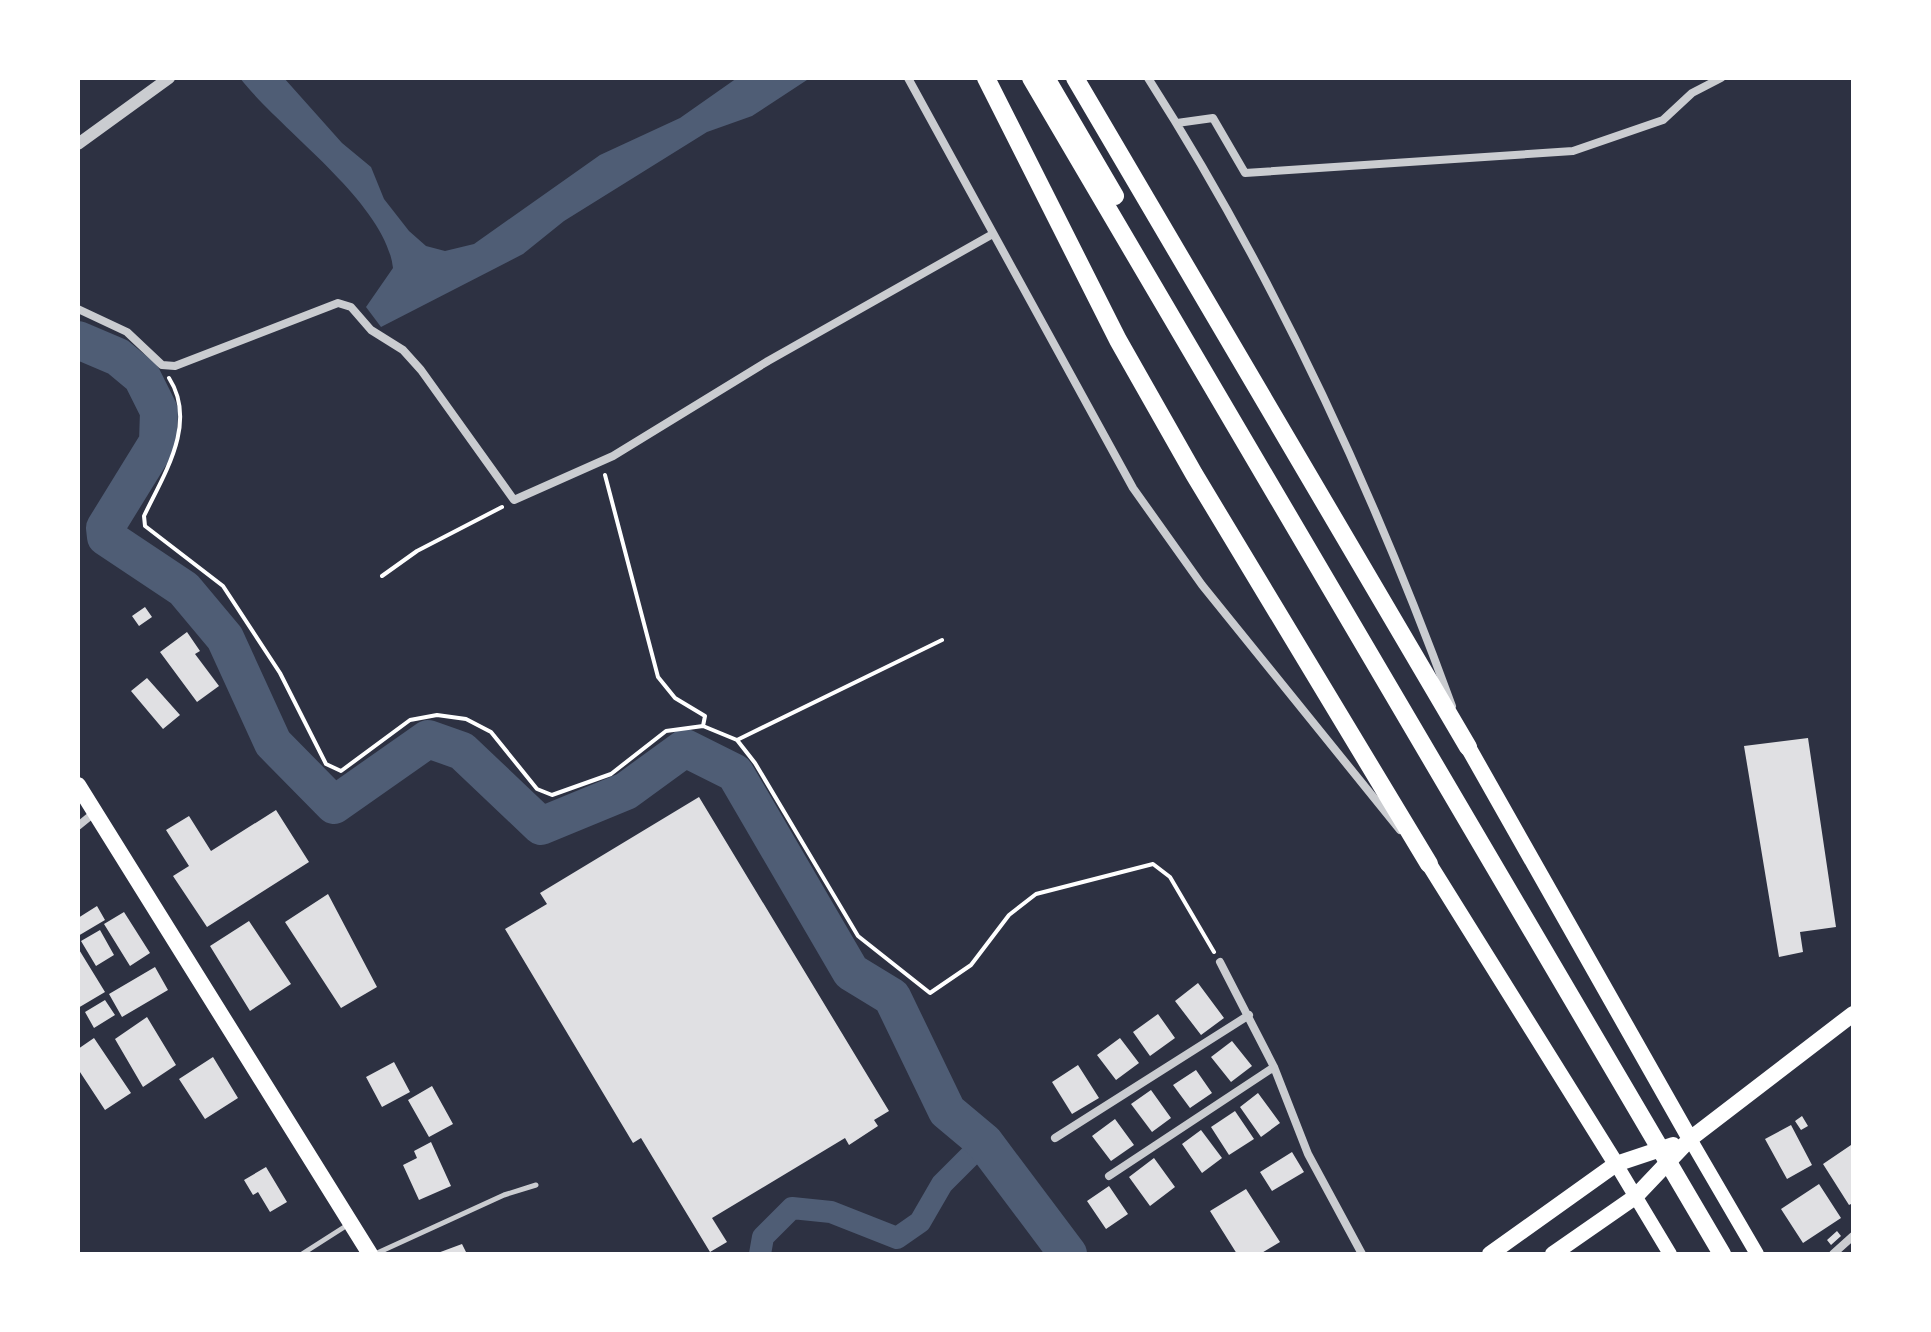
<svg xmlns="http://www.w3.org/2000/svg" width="1931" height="1332" viewBox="0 0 1931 1332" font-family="'Varela Round',sans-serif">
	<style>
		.water { fill: #4f5d75 }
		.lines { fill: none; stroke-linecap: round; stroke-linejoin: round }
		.canal { stroke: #4f5d75; stroke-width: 22 }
		.river { stroke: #4f5d75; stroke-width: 38 }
		.building { fill: #e0e0e3 }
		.path { stroke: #fff; stroke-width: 4 }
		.service { stroke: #caccd0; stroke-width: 5 }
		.minor { stroke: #caccd0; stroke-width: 8 }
		.tertiary { stroke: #caccd0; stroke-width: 12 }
		.secondary { stroke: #fff; stroke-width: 14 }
		.trunk { stroke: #fff; stroke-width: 16 }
		.motorway { stroke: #fff; stroke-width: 18 }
	</style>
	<rect width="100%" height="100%" fill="#2d3142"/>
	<path class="water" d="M240 78H284L342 143 371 167 384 199 409 231 426 246 445 251 474 244 600 155 680 118 737 78H810L752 116 707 132 564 221 523 254 381 327 366 307 393 268C386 203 280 130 240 78Z"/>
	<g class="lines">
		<path class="canal" d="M760 1254 763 1237 792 1208 831 1212 897 1238 920 1222 942 1184 984 1142"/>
		<path class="river" d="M78 340 118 357 142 377 159 411 158 442 105 528 106 537 184 589 225 638 273 743 334 805 428 739 462 751 541 826 626 791 685 748 735 773 851 972 892 997 947 1111 984 1142 1068 1254"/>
	</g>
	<path class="building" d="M145 607 152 617 139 626 132 616Z
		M187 632 200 651 195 654 219 686 197 702 160 652Z
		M147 678 180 715 163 729 131 691Z
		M1808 738 1836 927 1800 932 1803 952 1779 957 1744 746Z
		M699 797 889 1111 874 1120 878 1126 849 1145 845 1138 712 1218 727 1242 710 1252 641 1138 633 1143 505 929 547 904 540 893Z
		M276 810 309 862 207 927 173 876 189 866 166 830 189 816 211 851Z
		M328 894 377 987 341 1008 285 922Z
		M97 906 105 920 78 936V918Z
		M124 912 150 953 130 966 104 924Z
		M249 921 291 984 250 1011 210 946Z
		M100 930 114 955 96 966 81 941Z
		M78 948 105 992 78 1008Z
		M155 967 168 990 122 1017 109 994Z
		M1198 983 1224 1018 1201 1035 1175 1001Z
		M105 1000 115 1015 94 1028 85 1012Z
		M1158 1014 1175 1038 1150 1056 1133 1032Z
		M147 1017 176 1065 143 1087 115 1039Z
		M94 1038 131 1093 105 1110 78 1069V1049Z
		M1120 1038 1139 1063 1116 1080 1097 1055Z
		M1232 1041 1252 1066 1231 1082 1211 1057Z
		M213 1057 238 1098 205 1119 179 1079Z
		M394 1062 410 1092 382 1107 366 1077Z
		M1078 1065 1099 1098 1072 1114 1052 1082Z
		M1196 1070 1212 1093 1190 1108 1173 1085Z
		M432 1086 453 1124 429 1137 408 1100Z
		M1151 1090 1171 1118 1152 1132 1131 1104Z
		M1258 1093 1280 1123 1261 1137 1240 1107Z
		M1235 1111 1254 1139 1229 1155 1211 1127Z
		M1802 1116 1808 1126 1801 1130 1795 1121Z
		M1115 1119 1134 1145 1111 1161 1092 1136Z
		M1791 1125 1812 1165 1787 1179 1765 1139Z
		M1201 1130 1222 1158 1202 1173 1182 1144Z
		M431 1142 451 1186 419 1200 403 1165 417 1158 414 1151Z
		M1851 1145 1853 1203 1849 1205 1823 1164Z
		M1292 1152 1304 1172 1272 1191 1260 1172Z
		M1154 1158 1175 1187 1150 1206 1129 1177Z
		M266 1167 287 1202 270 1212 258 1192 253 1195 244 1180Z
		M1819 1184 1841 1218 1803 1243 1781 1209Z
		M1109 1186 1128 1214 1106 1229 1087 1201Z
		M1246 1189 1280 1242 1260 1254H1237L1210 1211Z
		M1837 1231 1841 1236 1831 1245 1827 1240Z
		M462 1244 467 1254H435Z"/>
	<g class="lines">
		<path class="path" d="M169 378C198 423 164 474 144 516L145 526 223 586 280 673 326 764 341 771 410 720 437 715 466 719 491 732 537 789 552 795 611 774 666 731 703 726 737 740 755 763 858 936 930 993 971 965 1009 915 1036 894 1153 864 1170 877 1214 952
			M605 475 658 677 675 698 705 716 703 726
			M382 576 417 551 502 507
			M737 740 942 640"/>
		<path class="service" d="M302 1254 349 1224
			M375 1254 504 1195 536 1185"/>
		<path class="minor" d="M908 78 1133 488 1202 585 1400 830
			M1148 78C1274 275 1372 487 1452 706
			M1177 123 1213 118 1245 173 1573 151 1663 120 1692 93 1721 78
			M78 309 127 332 162 365 175 366 338 303 351 307 371 330 403 350 421 370 514 500 613 456 768 361 991 235
			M78 826 94 813
			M1220 962 1274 1067 1308 1154 1362 1254
			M1055 1138 1249 1015
			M1109 1176 1274 1067
			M1833 1254 1853 1236"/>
		<path class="tertiary" d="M78 144 169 78"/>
		<path class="secondary" d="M1690 1139 1757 1254
			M1616 1164 1670 1254"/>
		<path class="trunk" d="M1468 747 1690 1139
			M78 785 370 1254
			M1429 864 1616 1164
			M1490 1254 1616 1164 1673 1145
			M1553 1254 1635 1197 1690 1139 1853 1014"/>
		<path class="motorway" d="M986 78 1118 340 1194 474 1429 864
			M1031 78 1722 1254
			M1046 78 1115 196
			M1075 78 1468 747"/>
	</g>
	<rect width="1931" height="1332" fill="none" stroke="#ffffff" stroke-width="160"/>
</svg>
